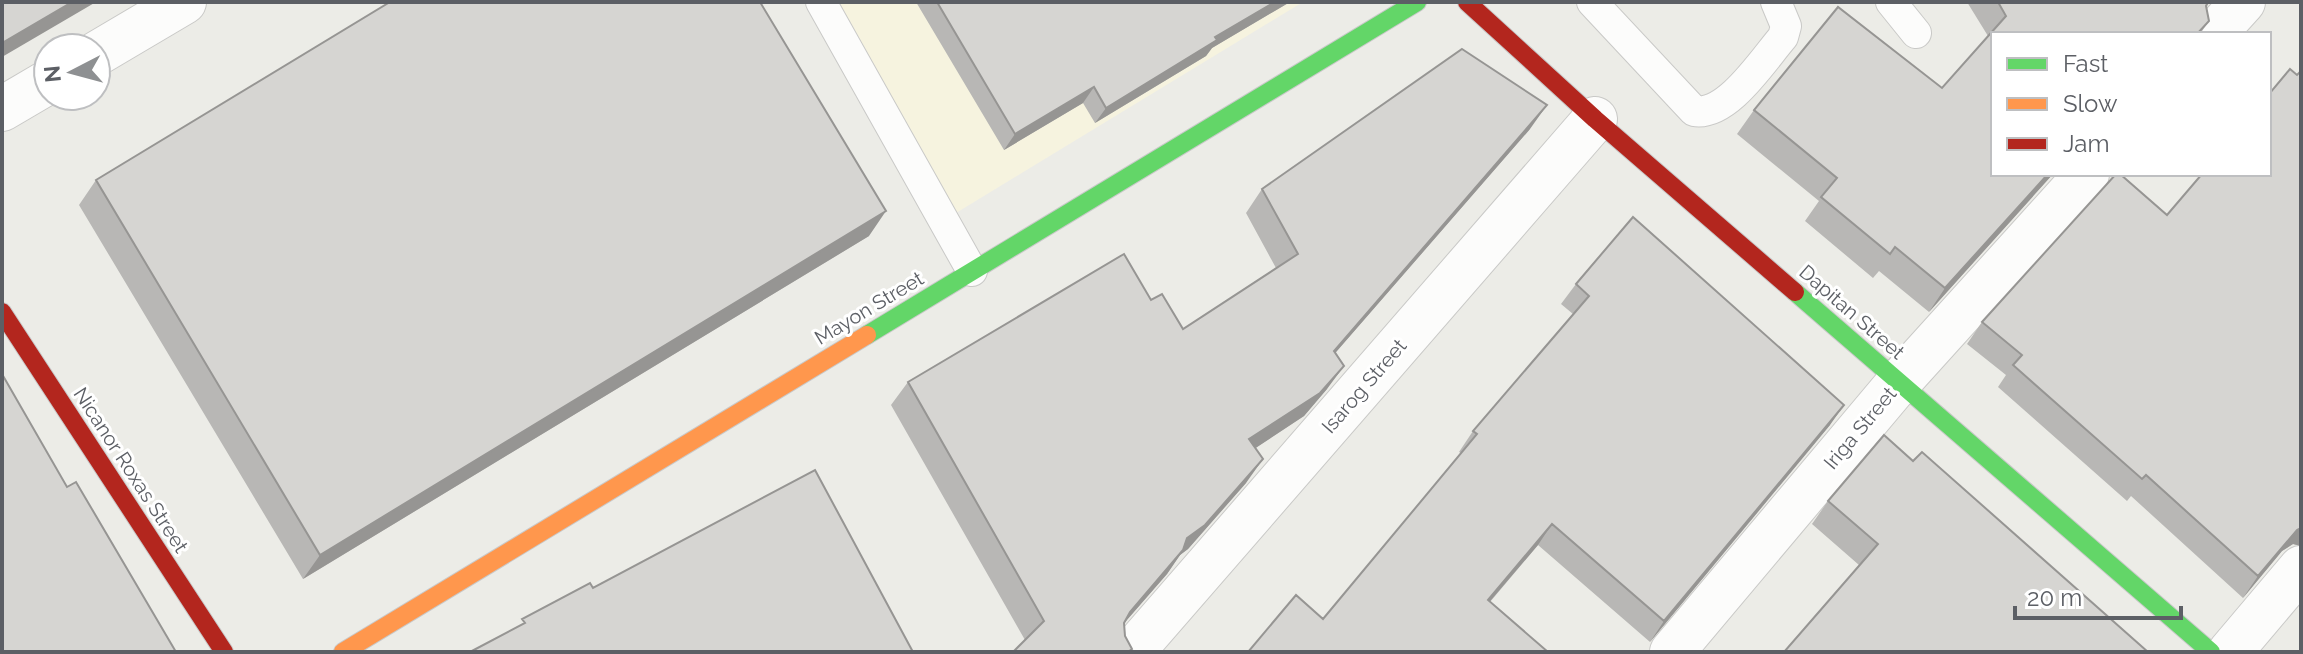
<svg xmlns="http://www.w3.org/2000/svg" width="2303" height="654" viewBox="0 0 2303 654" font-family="Raleway,sans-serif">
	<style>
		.commercial { fill: #f6f3df }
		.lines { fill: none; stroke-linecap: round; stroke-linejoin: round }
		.lane-casing { stroke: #c9c9c7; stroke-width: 32 }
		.street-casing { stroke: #c9c9c7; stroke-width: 46 }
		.fast-casing { stroke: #c9c9c9; stroke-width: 20 }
		.slow-casing { stroke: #c9c9c9; stroke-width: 20 }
		.jam-casing { stroke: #c9c9c9; stroke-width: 20 }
		.lane { stroke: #fcfcfb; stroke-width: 30 }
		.street { stroke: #fcfcfb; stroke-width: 44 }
		.fast { stroke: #63d668; stroke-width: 18 }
		.slow { stroke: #ff974d; stroke-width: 18 }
		.jam { stroke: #b3261e; stroke-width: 18 }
		.wall { fill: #b8b7b5 }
		.shaded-wall { fill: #969593 }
		.building { fill: #d6d5d2; stroke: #969593; stroke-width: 2 }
		.labels { text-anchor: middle; stroke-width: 6; stroke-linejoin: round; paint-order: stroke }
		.street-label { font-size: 20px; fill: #5c5f65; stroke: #fff }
	</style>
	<rect width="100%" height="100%" fill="#ecece7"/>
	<path class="commercial" d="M837 2H1303L956 213Z"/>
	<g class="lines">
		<defs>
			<path id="lane" d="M821 2 972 271
				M1592 2 1694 111C1727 117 1763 60 1783 37L1786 26 1776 2
				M1891 2 1916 33"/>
			<path id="street" d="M2214 34 2243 2
				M96 54 184 2
				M2 109 48 82
				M1132 652 1595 119
				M1672 652 1899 382 2087 174
				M2230 652 2301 568"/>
			<path id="fast" d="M1795 292 2211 652
				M867 335 1417 2"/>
			<path id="slow" d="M343 652 867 335"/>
			<path id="jam" d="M1467 2 1595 119 1795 292
				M2 312 224 652"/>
		</defs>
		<use href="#lane" class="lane-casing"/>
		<use href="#street" class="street-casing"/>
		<use href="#fast" class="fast-casing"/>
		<use href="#slow" class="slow-casing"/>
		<use href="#jam" class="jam-casing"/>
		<use href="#lane" class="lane"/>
		<use href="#street" class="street"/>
		<use href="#fast" class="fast"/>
		<use href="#slow" class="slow"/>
		<use href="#jam" class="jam"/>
	</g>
	<path class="wall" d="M916 2H1290L1212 48 1206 56 1095 123 1083 103 1004 150Z
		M1967 2H2209L2206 6 2209 21 2200 34H1993V174H2053L1929 312 1879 271 1873 278 1805 221 1819 201 1737 134 1754 110 1942 88 1988 36Z
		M2301 71V546L2293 544 2282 551 2243 598 2131 496 2127 501 1998 387 2006 375 1967 344 1982 322 2167 215Z
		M1530 129 1335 353 1327 389 1304 416 1255 448 1246 483 1188 549 1180 555 1167 574 1124 623 1125 636 1132 649 1130 652H1013L1025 640 891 405 908 382 1151 300 1183 329 1276 268 1246 213 1262 189Z
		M96 180 869 236 303 579 79 205Z
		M1576 284 1830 425 1650 642 1538 545 1490 602 1323 619 1461 453 1459 452 1473 431 1573 314 1561 304Z
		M1913 461 2148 652 1859 565 1812 524 1828 501Z"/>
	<path class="shaded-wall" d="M72 2H96L2 57V43Z
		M1275 2H1290L1212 48 1206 56 1095 123 1106 108 1215 37Z
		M1094 87 1083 103 1004 150 1015 134Z
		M1547 105 1530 129 1317 374 1334 351Z
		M2048 174H2053L1929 312 1945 288Z
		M886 211 869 236 303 579 320 555Z
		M1344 366 1327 389 1304 416 1233 463 1249 439Z
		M1844 405 1830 425 1650 642 1664 621Z
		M1263 459 1246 483 1188 549 1180 555 1167 574 1113 636 1130 612 1187 538Z
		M1552 524 1538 545 1474 620 1488 600Z
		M2301 528V546L2293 544 2282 551 2243 598 2258 576 2297 530Z"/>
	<path class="building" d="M2 2H72L2 43Z
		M390 2H760L886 211 320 555 96 180Z
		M937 2H1275L1215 37 1217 40 1106 108 1094 87 1015 134Z
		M1998 2H2208L2206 6 2209 21 2197 34H1993V174H2048L1945 288 1895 247 1890 254 1821 197 1837 178 1754 110 1838 7 1942 88 2006 16Z
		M1462 49 1547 105 1334 351 1344 366 1320 393 1249 439 1263 459 1205 525 1187 538 1183 550 1130 612 1124 623 1125 636 1132 649 1128 652H1013L1044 621 908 382 1124 254 1151 300 1162 294 1183 329 1298 254 1262 189Z
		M2290 69 2297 75 2301 71V528L2297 530 2258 576 2146 475 2142 479 2013 365 2022 355 1982 322 2116 174H2120L2167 215 2202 174H2269V94Z
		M1633 217 1844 405 1664 621 1552 524 1488 600 1548 652H1248L1296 595 1323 619 1477 434 1473 431 1589 296 1576 284Z
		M2 374 67 487 76 482 176 652H2Z
		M1884 435 1913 461 1922 452 2148 652H1784L1878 544 1828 501Z
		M815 470 913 652H470L525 623 522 619 590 583 593 588Z"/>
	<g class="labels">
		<g class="street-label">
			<text transform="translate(869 308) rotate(-31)" y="7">Mayon Street</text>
			<text transform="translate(1852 312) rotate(41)" y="7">Dapitan Street</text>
			<text transform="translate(1364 386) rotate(-49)" y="7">Isarog Street</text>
			<text transform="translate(1860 428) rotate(-50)" y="7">Iriga Street</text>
			<text transform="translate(131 470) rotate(57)" y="7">Nicanor Roxas Street</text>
		</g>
	</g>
	<rect width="2303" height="654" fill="none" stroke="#5c5f65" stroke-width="8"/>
	<rect x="1991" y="32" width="280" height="144" fill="#ffffff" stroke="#bebfc1" stroke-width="2"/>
	<rect x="2007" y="58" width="40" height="12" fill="#63d668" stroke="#bebfc1" stroke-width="2"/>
	<text x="2063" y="72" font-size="24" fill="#5c5f65">Fast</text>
	<rect x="2007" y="98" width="40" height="12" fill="#ff974d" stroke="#bebfc1" stroke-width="2"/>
	<text x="2063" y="112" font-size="24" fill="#5c5f65">Slow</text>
	<rect x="2007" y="138" width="40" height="12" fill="#b3261e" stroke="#bebfc1" stroke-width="2"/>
	<text x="2063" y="152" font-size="24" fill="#5c5f65">Jam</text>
	<g transform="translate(72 72) rotate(264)"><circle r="38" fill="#ffffff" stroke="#bebfc1" stroke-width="2"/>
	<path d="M0-6L14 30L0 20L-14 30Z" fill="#8e9092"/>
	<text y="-12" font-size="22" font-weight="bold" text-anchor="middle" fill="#5c5f65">N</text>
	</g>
	<path d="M2015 606v12h166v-12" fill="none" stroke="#5c5f65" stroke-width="4"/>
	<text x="2027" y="606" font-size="24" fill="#5c5f65" stroke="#ffffff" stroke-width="6" paint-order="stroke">20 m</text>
</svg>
